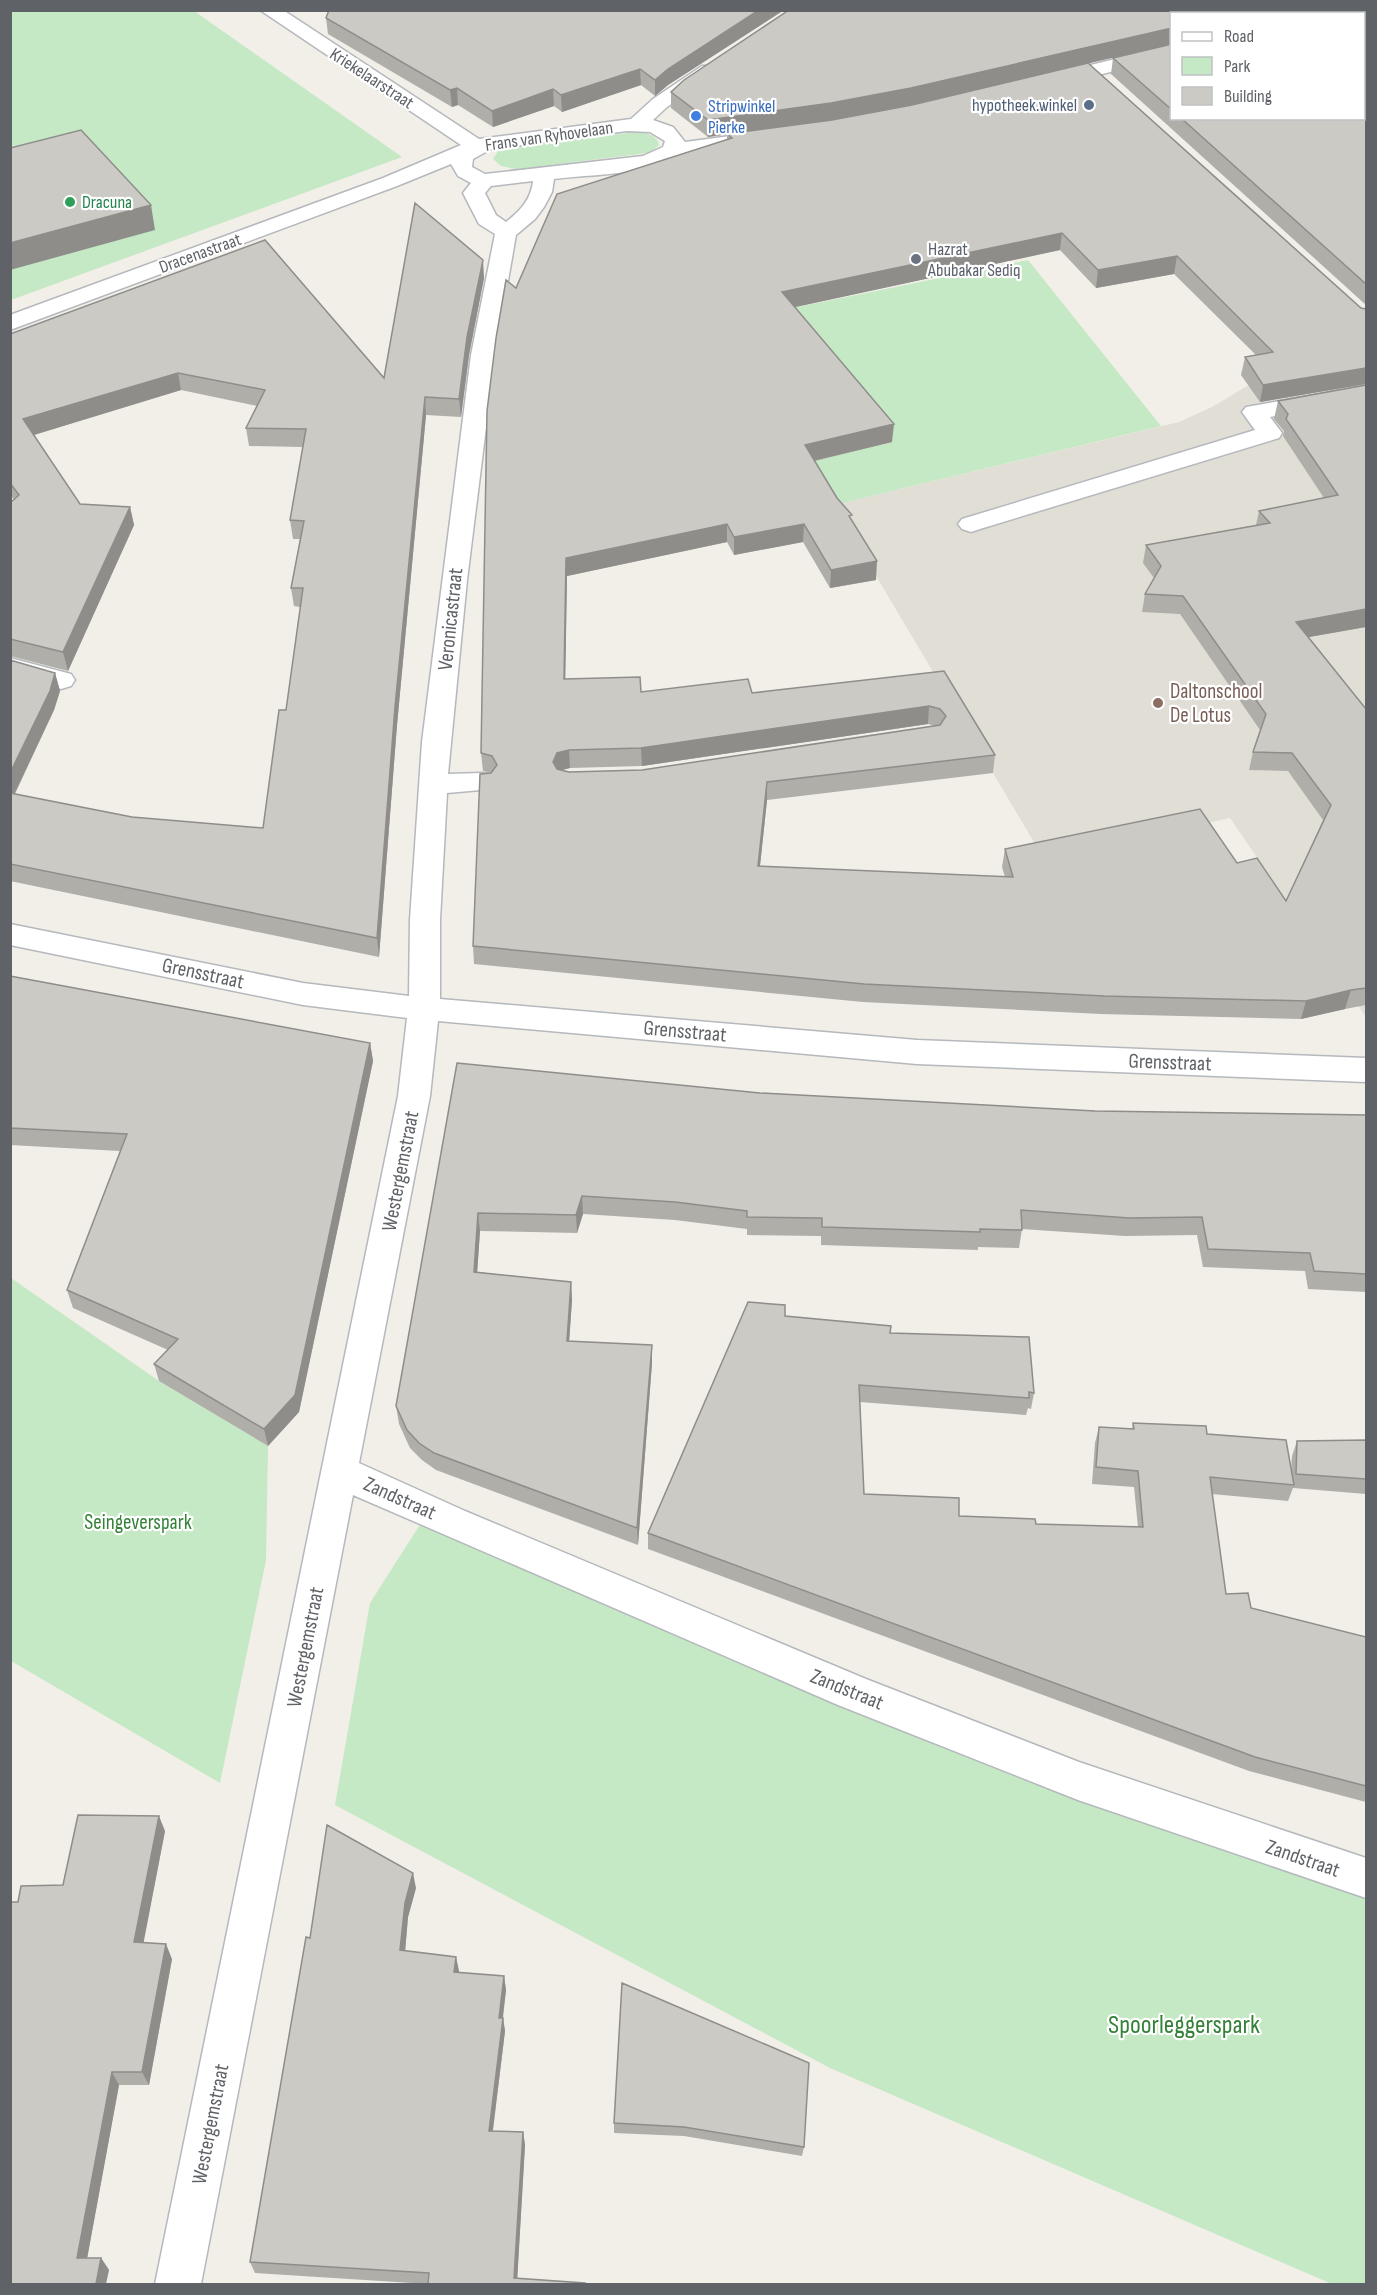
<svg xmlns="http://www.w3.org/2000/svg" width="1377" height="2295" viewBox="0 0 1377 2295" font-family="'Sofia Sans Condensed',sans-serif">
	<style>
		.education { fill: #e1ded6 }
		.green { fill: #c5e8c5 }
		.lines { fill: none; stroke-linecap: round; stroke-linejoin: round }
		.minor-casing { stroke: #b5b8bc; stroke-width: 3 }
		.minor { fill: #fff; fill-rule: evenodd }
		.wall { fill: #afaea9; fill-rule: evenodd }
		.shaded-wall { fill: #8f8d8a }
		.building { fill: #cccac5; stroke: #8f8d8a; stroke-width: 1.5; fill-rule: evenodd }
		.service-dot { fill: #5c6f8a; stroke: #fff; stroke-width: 2 }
		.shop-dot { fill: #3f7fe0; stroke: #fff; stroke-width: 2 }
		.leisure-dot { fill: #2e9e5b; stroke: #fff; stroke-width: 2 }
		.worship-dot { fill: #6b7280; stroke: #fff; stroke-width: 2 }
		.education-dot { fill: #8d6e63; stroke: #fff; stroke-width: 2 }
		.labels { text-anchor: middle; stroke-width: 4.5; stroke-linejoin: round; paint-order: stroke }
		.far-street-label { font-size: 18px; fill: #5f6368; stroke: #fff }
		.far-service-label { font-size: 18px; fill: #4e5e75; stroke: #fff; text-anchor: end }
		.far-shop-label { font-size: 18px; fill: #366cbe; stroke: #fff; text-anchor: start }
		.far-leisure-label { font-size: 18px; fill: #27864d; stroke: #fff; text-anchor: start }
		.far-worship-label { font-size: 18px; fill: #5b616d; stroke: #fff; text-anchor: start }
		.street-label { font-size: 21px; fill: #5f6368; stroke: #fff }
		.education-label { font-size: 21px; fill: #785e54; stroke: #fff; text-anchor: start }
		.park-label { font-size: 21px; fill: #348238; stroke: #fff }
		.near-park-label { font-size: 26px; fill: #348238; stroke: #fff }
	</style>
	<rect width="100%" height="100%" fill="#f1efe8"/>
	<path class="education" d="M1366 365V1017L1230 818 1044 859 834 505 1179 422 1212 407 1247 386Z"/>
	<path class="green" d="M11 11H194L402 157 11 300Z
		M629 133C641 132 656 132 659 145L651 152 640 154 516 169 501 166 493 159 498 151 513 146Z
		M1028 260 1161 426 834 505 680 331Z
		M11 1278 159 1381 268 1446 266 1560 220 1783 11 1661Z
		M421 1523 1335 1884 1366 1894V2284H1332L830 2068 335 1805 370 1603Z"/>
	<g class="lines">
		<defs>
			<path id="minor" d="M260 10H283L479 139 631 119 653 99 702 66H716L719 70 716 74 667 107 653 120 673 127 685 142 753 133 760 135 763 139 760 143 753 145 679 155C647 176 591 174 554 179L552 192 544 207 535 219 516 235 495 355 467 580 448 774 482 773 492 775 496 782 492 789 447 793 440 920V999L917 1040 1366 1058V1082L917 1064 438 1021 430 1096 359 1463 465 1511 866 1679 1079 1762 1366 1858V1898L1078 1800 838 1705 353 1495 201 2284H155L398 1096 407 1018 303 1005 10 945V924L303 983 409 996 410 920 422 742 471 355 495 234 479 224 463 193 471 183 458 176 451 164 397 186 10 330V315L383 178 461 145ZM627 131 650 132 665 141 663 147 643 156 485 174 472 167 473 159 491 149ZM533 181C531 200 520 211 506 222L496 215 485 193 491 186Z
				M1172 45V57L1053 86 1046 84 1043 80 1046 76Z
				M1366 386V400L1270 417 1282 433 1279 438 980 529 971 532 962 529 958 524 962 519 1255 430 1242 412 1246 407Z
				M10 658 71 674 75 680 71 686 61 689 10 675Z"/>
		</defs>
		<use href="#minor" class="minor-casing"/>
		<use href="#minor" class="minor"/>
	</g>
	<path class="wall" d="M329 10H784L668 85 655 96 641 85 562 112 554 106 493 127 458 105 452 107 328 34 326 18Z
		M789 10H1366V305L1111 74 1113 58 1172 44V118H1364L1172 14 1088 63 1361 308 1366 309V384L1260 402 1241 375 1245 357 1256 355 1174 274 1096 288 1060 250 794 307 892 442 815 461 851 520 876 580 830 588 803 542 734 555 727 542 567 576 565 679 641 692 752 693 944 671 995 755 993 773 767 800 760 866 1005 877 1002 867 1005 849 1237 863 1286 901 1323 820 1288 771 1249 770 1253 752 1260 730 1180 614 1142 612 1145 594 1154 578 1143 563 1146 545 1256 525 1259 511 1324 498 1283 436 1284 431 1274 419 1278 401 1366 385V627L1309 637 1366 709V1005L1345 1009 1301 1019 1101 1014 863 1002 474 964 473 946 491 773 483 771 481 753 516 288 727 139V134L708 137 671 108V92ZM928 724 935 726 642 770 569 772 561 770 570 768 642 766Z
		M484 278 469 355 461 417 426 415 397 725 379 957 10 881V660L55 673 60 691 54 710 15 794 132 817 263 828 286 710 300 607 294 606 291 588 300 539H293L290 520 303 447 249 446 246 428 257 406 181 390 34 435 80 504 130 507 134 525 68 671 10 656V503L14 500 10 494V334L384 378Z
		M10 976 370 1043 373 1061 299 1412 268 1446 159 1381 154 1364 168 1350 73 1308 67 1290 120 1151 10 1145Z
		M457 1063 760 1093 1095 1111 1366 1115V1292L1308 1289 1305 1271 1203 1267 1197 1235 1125 1236 1022 1229 1019 1248 978 1247V1250L821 1245V1236L747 1235V1229L675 1220 583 1214 577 1233 480 1231 477 1272 571 1282 572 1300 569 1341 652 1363 638 1545 436 1470 422 1460 410 1448 399 1424 396 1406Z
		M890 1333 1034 1393 1031 1409 1028 1408 1026 1415 860 1402 864 1494 959 1516 1036 1524 1138 1527 1134 1487 1092 1484 1095 1443 1099 1427 1132 1429 1133 1423 1207 1434 1291 1470 1292 1456 1297 1441 1366 1440V1494L1293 1488 1288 1501 1212 1494 1226 1594 1251 1608 1366 1637V1802L1249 1771 648 1549V1533Z
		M165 1831 143 1943 172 1959 149 2085H119L87 2258H101L109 2270 10 2284 18 1902 63 1885Z
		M416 1888 408 1917 405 1951 456 1957 459 1973 504 1976 506 1990 503 2018 505 2031 493 2131 523 2132 525 2145 517 2278 585 2283V2284H428L255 2273 250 2262Z
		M622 1983 804 2147 802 2156 684 2136 614 2133V2123Z"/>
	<path class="shaded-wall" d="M759 10H784L668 85 655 96V80L668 69Z
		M1172 28V44L910 105 831 120 708 137V120Z
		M640 69 641 85 562 112 561 95Z
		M457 88 458 105 452 107 450 90Z
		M553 89 554 106 493 127 492 111Z
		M151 205 155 230 10 270V243Z
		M1062 233 1060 250 782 310V292Z
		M1177 256 1174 274 1096 288 1098 270Z
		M483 260 484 278 469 355 461 417 459 399 467 337Z
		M1366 368V384L1260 402 1263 385Z
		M178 373 181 390 27 437 23 419Z
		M425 397 426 415 397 725 379 957 377 938 395 707Z
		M894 424 892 442 804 463 805 445Z
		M130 507 134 525 68 671 63 652Z
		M727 524V542L567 576 565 697 564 679 566 558Z
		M804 524 803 542 734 555V537Z
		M877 561 876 580 830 588 831 570Z
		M1366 609V627L1292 640 1296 622Z
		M55 673 60 691 54 710 10 803V773Z
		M929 706 928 724 642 766 641 748Z
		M569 750 570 768 558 771 553 762 557 753Z
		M767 782V800L758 884V866Z
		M1351 990 1345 1009 1301 1019 1306 1001Z
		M370 1043 373 1061 299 1412 268 1446 264 1429Z
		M582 1196 583 1214 577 1233 576 1215Z
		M478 1213 480 1231 476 1290 474 1272Z
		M571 1282 572 1300 568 1358 567 1341Z
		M652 1345V1363L638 1545 637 1528Z
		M159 1816 165 1831 141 1956 134 1942Z
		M413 1873 416 1888 408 1917 404 1964 400 1950 405 1903Z
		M166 1944 172 1959 149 2085 142 2072Z
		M456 1957 459 1971 457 1987 454 1972Z
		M504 1976 506 1990 501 2031 499 2018Z
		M503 2018 505 2031 491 2144 489 2131Z
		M112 2072 119 2085 85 2270 77 2258Z
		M523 2132 525 2145 517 2284 514 2278Z
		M101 2258 109 2270 106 2284H96Z"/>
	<path class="building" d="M329 10H759L668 69 655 80 640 69 561 95 553 89 492 111 457 88 450 90 326 18Z
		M789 10H1366V284L1181 118H1364V14H1172V28L911 88 831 103 708 120 671 92 684 80Z
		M1172 44V110L1113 58Z
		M1088 63 1361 308 1366 309V368L1263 385 1245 357 1273 352 1177 256 1098 270 1062 233 782 292 894 424 805 445 837 498 852 515 849 516 877 561 831 570 804 524 734 537 727 524 566 558 564 679 640 677 641 692 748 679 752 693 944 671 995 755 767 782 758 866 1013 877 1005 849 1200 809 1237 863 1257 858 1286 901 1331 805 1292 753 1253 752 1266 714 1183 596 1145 594 1161 566 1146 545 1270 523 1259 511 1338 495 1286 419 1288 414 1278 401 1366 385V609L1296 622 1366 709V988L1351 990 1306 1001 1104 996 864 984 473 946 480 774 491 773 497 765 492 756 481 753 487 411 496 338 506 280 516 288 557 194 732 138 727 134 832 120 912 105ZM929 706 940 709 946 716 940 725 642 770 569 772 557 769 553 762 557 753 569 750 641 748Z
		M81 130 151 205 10 243V148Z
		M415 203 483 260 467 337 459 399 425 397 395 707 377 938 10 864V793L132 817 263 828 279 710H286L303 588H291L304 521 290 520 306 429 246 428 265 390 178 373 23 419 80 504 130 507 63 652 10 639V503L19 495 10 483V334L265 240 384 378Z
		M10 660 55 673 50 691 10 773Z
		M10 976 370 1043 295 1395 264 1429 154 1364 178 1339 67 1290 127 1134 10 1128Z
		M457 1063 760 1093 1095 1111 1366 1115V1274L1314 1271 1310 1253 1208 1249 1202 1217 1129 1218 1021 1210 1022 1230 980 1229V1232L822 1227V1218L747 1217V1211L675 1202 582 1196 576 1215 478 1213 474 1272 571 1282 567 1341 652 1345 637 1528 434 1453 419 1443 407 1430 396 1406Z
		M748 1302 785 1305V1316L891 1326 890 1333 1029 1337 1034 1393 1029 1392V1398L859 1385 864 1494 959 1498V1516L1035 1519 1036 1524 1143 1527 1138 1471 1096 1467 1099 1427 1134 1429 1133 1423 1206 1426 1207 1434 1286 1440 1294 1485 1210 1477 1226 1594 1248 1593 1251 1608 1366 1637V1786L1255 1757 648 1533Z
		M1366 1440V1479L1296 1474 1297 1441Z
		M78 1815 159 1816 134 1942 166 1944 142 2072H112L77 2258H101L96 2284H10V1902H18L21 1886 63 1885Z
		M327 1825 413 1873 405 1903 400 1950 456 1957 454 1972 504 1976 499 2018H503L489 2131 523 2132 514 2278 585 2283V2284H428L429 2273 250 2262 306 1937 310 1938Z
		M622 1983 809 2063 804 2147 684 2127 614 2123Z"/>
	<circle class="service-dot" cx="1089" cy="105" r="6"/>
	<circle class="shop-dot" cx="696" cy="116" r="6"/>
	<circle class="leisure-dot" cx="70" cy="202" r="6"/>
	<circle class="worship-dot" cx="916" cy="259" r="6"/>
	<circle class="education-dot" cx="1158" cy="703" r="6"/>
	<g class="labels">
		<g class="far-street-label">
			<text transform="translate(372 78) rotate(33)" y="6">Kriekelaarstraat</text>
			<text transform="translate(549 136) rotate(-8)" y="6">Frans van Ryhovelaan</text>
			<text transform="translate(200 253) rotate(-20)" y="6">Dracenastraat</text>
		</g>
		<g class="far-service-label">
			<text x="1077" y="111">hypotheek.winkel</text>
		</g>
		<g class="far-shop-label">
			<text x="708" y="112">Stripwinkel<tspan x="708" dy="21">Pierke</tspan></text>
		</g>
		<g class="far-leisure-label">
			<text x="82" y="208">Dracuna</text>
		</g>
		<g class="far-worship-label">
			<text x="928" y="255">Hazrat<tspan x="928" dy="21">Abubakar Sediq</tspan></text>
		</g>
		<g class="street-label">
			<text transform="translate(450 619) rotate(-84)" y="7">Veronicastraat</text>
			<text transform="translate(203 973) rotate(12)" y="7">Grensstraat</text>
			<text transform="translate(685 1031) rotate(5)" y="7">Grensstraat</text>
			<text transform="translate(1170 1062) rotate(2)" y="7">Grensstraat</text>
			<text transform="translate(400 1171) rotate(-79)" y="7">Westergemstraat</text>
			<text transform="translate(400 1498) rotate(24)" y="7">Zandstraat</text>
			<text transform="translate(305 1647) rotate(-79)" y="7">Westergemstraat</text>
			<text transform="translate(847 1689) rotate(22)" y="7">Zandstraat</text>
			<text transform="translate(1303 1858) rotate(19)" y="7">Zandstraat</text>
			<text transform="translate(210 2124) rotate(-79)" y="7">Westergemstraat</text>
		</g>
		<g class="education-label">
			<text x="1170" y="698">Daltonschool<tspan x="1170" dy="24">De Lotus</tspan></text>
		</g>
		<g class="park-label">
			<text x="138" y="1529">Seingeverspark</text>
		</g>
		<g class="near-park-label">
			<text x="1184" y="2033">Spoorleggerspark</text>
		</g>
	</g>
	<rect width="1377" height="2295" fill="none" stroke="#5f6368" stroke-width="24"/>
	<rect x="1170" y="12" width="195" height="108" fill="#ffffff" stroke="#bfc1c3" stroke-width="1.5"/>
	<rect x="1182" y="32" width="30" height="9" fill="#ffffff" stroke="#bfc1c3" stroke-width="1.5"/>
	<text x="1224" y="42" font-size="18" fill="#5f6368">Road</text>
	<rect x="1182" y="57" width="30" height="18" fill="#c5e8c5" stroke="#bfc1c3" stroke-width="1.5"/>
	<text x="1224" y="72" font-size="18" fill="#5f6368">Park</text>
	<rect x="1182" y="87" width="30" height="18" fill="#cccac5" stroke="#bfc1c3" stroke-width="1.5"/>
	<text x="1224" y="102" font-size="18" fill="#5f6368">Building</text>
</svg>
